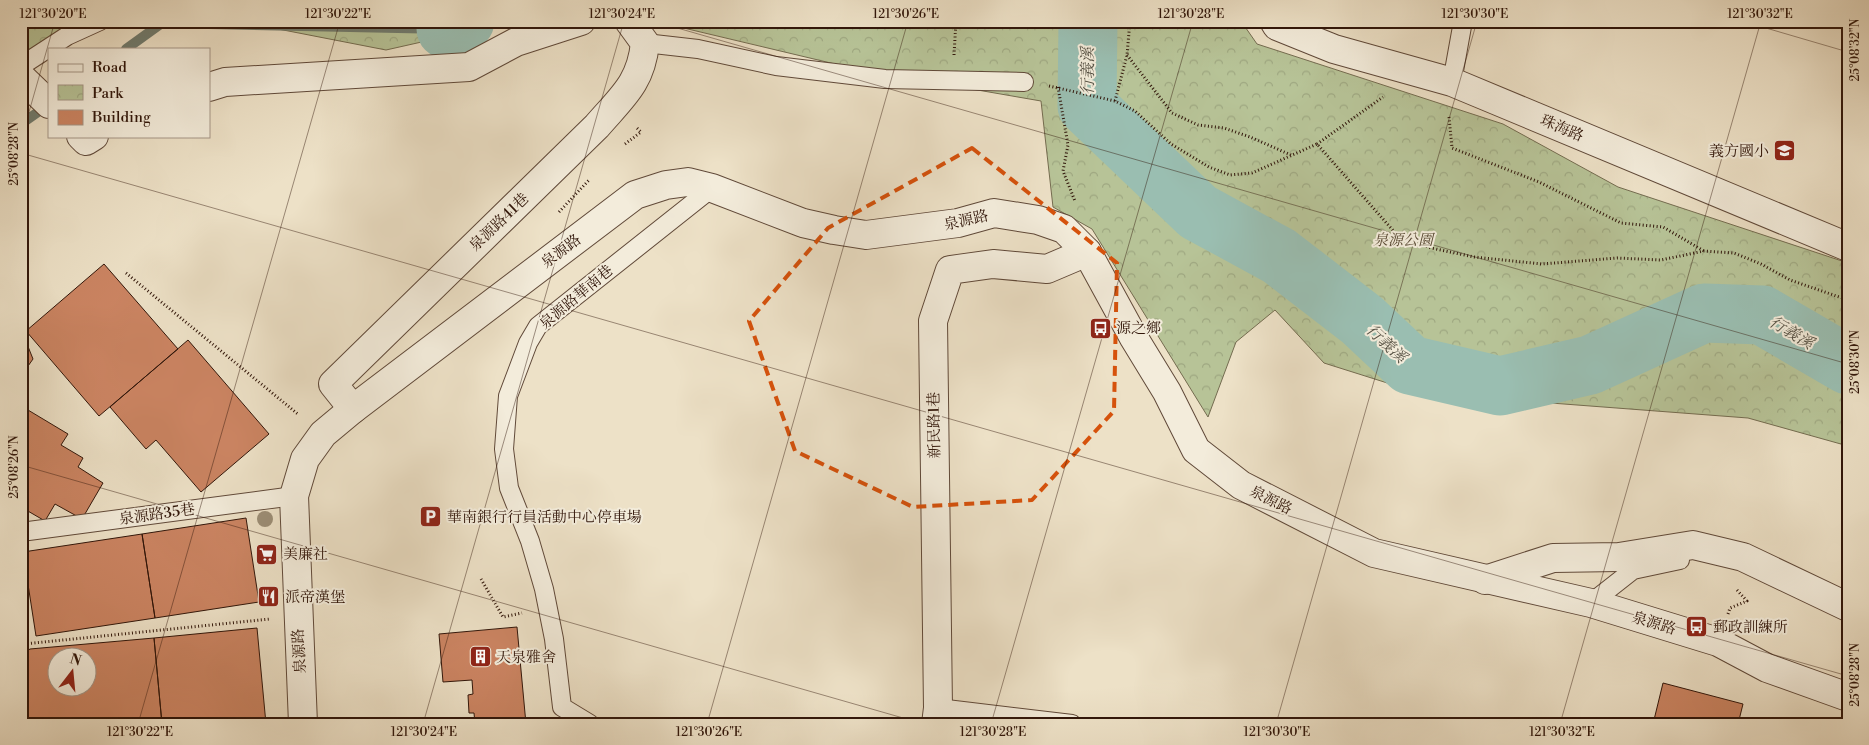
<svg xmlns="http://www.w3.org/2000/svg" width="1869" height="745" viewBox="0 0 1869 745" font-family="'Libre Bodoni','Noto Serif TC',serif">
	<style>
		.park { fill: url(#park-crowns); stroke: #746c50 }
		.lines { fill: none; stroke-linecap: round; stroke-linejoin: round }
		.stream { stroke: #707b6e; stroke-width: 10 }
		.river { stroke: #9abeb1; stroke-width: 59 }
		.building { fill: #cb8462; stroke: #31160a; fill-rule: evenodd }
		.service-casing { stroke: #604939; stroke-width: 20 }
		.minor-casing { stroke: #604939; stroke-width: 30 }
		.tertiary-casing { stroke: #604939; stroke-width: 30 }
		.path { stroke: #31160a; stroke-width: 3; stroke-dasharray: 1 2.5; stroke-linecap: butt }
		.service { stroke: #f3ecdb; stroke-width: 18 }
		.minor { stroke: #f3ecdb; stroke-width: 28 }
		.tertiary { stroke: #f3ecdb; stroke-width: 28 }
		.tree { fill: #9c8e76 }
		.marked { fill: none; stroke: #d6520c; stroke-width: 4; stroke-dasharray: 10 6; stroke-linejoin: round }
		.ticks { fill: none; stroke: #31160a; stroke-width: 1; stroke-opacity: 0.45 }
		.labels { text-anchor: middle; stroke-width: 4; stroke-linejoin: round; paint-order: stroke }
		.street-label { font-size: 15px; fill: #31160a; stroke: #f3ecdb }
		.poi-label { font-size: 15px; fill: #31160a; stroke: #f3ecdb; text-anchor: start }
		.park-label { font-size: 15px; font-style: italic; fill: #594a34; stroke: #f3ecdb }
		.water-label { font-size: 16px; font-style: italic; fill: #565144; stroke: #f3ecdb }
		.neatline { fill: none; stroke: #31160a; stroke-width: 2 }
		.ticks-label { font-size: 12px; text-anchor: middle; fill: #31160a }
	</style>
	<defs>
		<pattern id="park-crowns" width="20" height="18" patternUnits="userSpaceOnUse" patternTransform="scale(1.25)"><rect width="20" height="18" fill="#b7c397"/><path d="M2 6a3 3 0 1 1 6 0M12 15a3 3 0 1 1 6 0" fill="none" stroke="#9ea781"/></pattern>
	</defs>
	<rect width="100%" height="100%" fill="#ede1c7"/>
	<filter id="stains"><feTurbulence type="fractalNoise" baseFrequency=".004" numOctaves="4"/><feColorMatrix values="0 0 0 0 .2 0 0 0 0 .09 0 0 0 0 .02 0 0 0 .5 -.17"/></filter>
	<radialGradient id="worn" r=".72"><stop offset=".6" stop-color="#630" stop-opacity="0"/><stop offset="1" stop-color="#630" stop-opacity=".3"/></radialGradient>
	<path class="park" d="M21 21H82L21 55Z
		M197 21H515L386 50 273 28 198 26Z
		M606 21H1241L1257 44 1503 124 1618 187 1848 263V446L1748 418 1419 393 1324 363 1275 310 1236 342 1208 417 1092 229 1053 207 1041 101 856 69 671 25Z"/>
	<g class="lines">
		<path class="stream" d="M126 49 162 23 446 29
			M21 124 48 105"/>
		<path class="river" d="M1088 21 1087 106 1198 212 1279 256 1362 320 1410 365 1500 386 1590 365 1704 313 1762 315 1848 365
			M446 29 465 21"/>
	</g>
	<path class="building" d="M104 264 178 349 99 416 26 331Z
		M21 329 33 359 21 376Z
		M188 340 269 434 201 492 156 440 146 449 110 407Z
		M28 410 68 434 61 445 83 458 78 467 103 483 82 519 55 504 45 521 21 507V421Z
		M246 518 259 602 155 618 142 534Z
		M142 534 155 618 36 636 23 552Z
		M21 557 26 584 21 582Z
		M21 598 28 600 21 626Z
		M517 627 526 724H475L474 713H469L468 695 473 694 472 680 443 682 439 634Z
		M257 628 266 724H162L154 638Z
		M154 638 162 724H21V655L30 649ZM58 658H88V688H58Z
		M1663 683 1743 704 1738 724H1653Z"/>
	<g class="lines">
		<defs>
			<path id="service" d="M645 43 698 49 776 66 885 79 1024 82
				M21 66 67 36 100 21
				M1452 82 1463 21
				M21 532 294 496
				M1591 603 1633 570 1680 560
				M938 708 1072 724
				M590 724 562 707 554 639 544 589 530 541 509 488 504 449 508 396 528 343 538 326 712 188"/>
			<path id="minor" d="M1274 21 1277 26 1334 49 1452 82 1848 247
				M21 77 49 104
				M209 87 225 82 469 67 516 42 581 21
				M81 136 86 141 94 136
				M353 409 333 384 597 126C622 97 641 83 645 43L629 21
				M1485 580 1553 558 1619 557 1693 545 1743 557 1848 607
				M936 724 938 708 933 321 950 270 993 264 1047 269 1087 252"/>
			<path id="tertiary" d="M303 724 294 496 305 459 323 434 353 409 635 195 666 185 688 182 712 188 803 223 834 230 866 235 958 223 994 213 1038 220 1064 229 1087 252 1134 338 1167 392 1196 450 1241 485 1374 553 1591 603 1718 642 1767 668 1848 697"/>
		</defs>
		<use href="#service" class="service-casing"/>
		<use href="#minor" class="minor-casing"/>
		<use href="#tertiary" class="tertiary-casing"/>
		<path class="path" d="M954 55 956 21
			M1127 55 1172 113 1198 125 1224 128 1250 137 1291 155
			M1049 86 1115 101 1135 111 1171 144 1209 167 1230 175 1252 173 1317 144 1397 235 1431 248 1474 257 1542 264 1617 258 1661 260 1704 251 1734 253 1761 264 1790 280 1848 300
			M1058 87 1068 145 1063 171 1075 201
			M1115 101 1127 55 1130 21
			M1449 117 1452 148 1539 182 1621 223 1663 227 1704 251
			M625 144 641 132 637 128
			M1317 144 1383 97
			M559 212 589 180
			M126 273 299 415
			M481 579 503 617 522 613
			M1728 614 1730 608 1747 601 1736 589
			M24 644 270 619"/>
		<use href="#service" class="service"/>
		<use href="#minor" class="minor"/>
		<use href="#tertiary" class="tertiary"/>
	</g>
	<circle class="tree" cx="265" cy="519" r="8"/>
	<path class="marked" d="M972 148 1117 263 1114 411 1032 500 913 507 795 451 749 321 828 228Z"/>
	<path class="ticks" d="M653 21 1848 364M1742 21 1848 52M21 140 55 21M21 153 1848 676M21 465 924 724M138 724 340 21M423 724 624 21M707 724 908 21M991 724 1193 21M1276 724 1477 21M1560 724 1761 21M1844 724 1848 711"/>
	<defs>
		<symbol id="school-square" viewBox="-11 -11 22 22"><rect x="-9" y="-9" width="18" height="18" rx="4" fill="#8f2418" stroke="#f3ecdb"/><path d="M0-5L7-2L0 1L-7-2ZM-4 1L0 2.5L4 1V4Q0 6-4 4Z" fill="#fff"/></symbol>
		<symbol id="bus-square" viewBox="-11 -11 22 22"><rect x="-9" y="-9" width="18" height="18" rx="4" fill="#8f2418" stroke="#f3ecdb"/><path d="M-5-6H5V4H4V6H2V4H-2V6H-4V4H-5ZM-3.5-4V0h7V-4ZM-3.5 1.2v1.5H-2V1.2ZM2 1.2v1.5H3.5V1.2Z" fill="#fff"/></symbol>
		<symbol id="parking-square" viewBox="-11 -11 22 22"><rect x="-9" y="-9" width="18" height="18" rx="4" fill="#8f2418" stroke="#f3ecdb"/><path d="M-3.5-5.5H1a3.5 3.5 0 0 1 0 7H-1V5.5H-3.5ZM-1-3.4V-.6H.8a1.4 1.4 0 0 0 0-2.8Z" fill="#fff"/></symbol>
		<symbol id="supermarket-square" viewBox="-11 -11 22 22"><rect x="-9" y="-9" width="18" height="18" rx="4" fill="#8f2418" stroke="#f3ecdb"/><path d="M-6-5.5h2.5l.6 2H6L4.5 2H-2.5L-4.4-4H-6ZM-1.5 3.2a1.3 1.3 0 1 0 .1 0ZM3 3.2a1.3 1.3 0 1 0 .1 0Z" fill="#fff"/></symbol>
		<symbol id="restaurant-square" viewBox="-11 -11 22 22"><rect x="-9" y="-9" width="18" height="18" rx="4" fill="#8f2418" stroke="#f3ecdb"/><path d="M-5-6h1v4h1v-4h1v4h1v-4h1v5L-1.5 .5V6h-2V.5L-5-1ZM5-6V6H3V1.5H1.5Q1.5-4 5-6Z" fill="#fff"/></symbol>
		<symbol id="building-square" viewBox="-11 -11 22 22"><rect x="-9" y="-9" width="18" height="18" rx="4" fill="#8f2418" stroke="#f3ecdb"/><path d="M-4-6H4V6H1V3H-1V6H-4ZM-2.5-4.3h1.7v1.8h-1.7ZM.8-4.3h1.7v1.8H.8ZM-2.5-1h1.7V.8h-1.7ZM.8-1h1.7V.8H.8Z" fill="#fff"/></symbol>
	</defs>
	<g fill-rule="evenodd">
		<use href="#school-square" x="1772" y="138" width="25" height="25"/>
		<use href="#bus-square" x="1088" y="316" width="25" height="25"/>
		<use href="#parking-square" x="418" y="504" width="25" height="25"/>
		<use href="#supermarket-square" x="254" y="542" width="25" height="25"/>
		<use href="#restaurant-square" x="256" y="584" width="25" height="25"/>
		<use href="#bus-square" x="1684" y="614" width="25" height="25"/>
		<use href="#building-square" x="468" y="644" width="25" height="25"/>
	</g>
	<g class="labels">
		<g class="street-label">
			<text transform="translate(1562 128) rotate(23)" y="5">珠海路</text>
			<text transform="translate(966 220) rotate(-13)" y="5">泉源路</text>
			<text transform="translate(499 222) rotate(-44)" y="5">泉源路41巷</text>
			<text transform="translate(561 251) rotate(-37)" y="5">泉源路</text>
			<text transform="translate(576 297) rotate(-40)" y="5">泉源路華南巷</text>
			<text transform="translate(934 425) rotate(-91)" y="5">新民路1巷</text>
			<text transform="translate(1271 500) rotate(27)" y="5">泉源路</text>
			<text transform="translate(157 514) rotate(-8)" y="5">泉源路35巷</text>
			<text transform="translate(1654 623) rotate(17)" y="5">泉源路</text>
			<text transform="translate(299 651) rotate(-93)" y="5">泉源路</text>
		</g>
		<g class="poi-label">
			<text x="1769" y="156" text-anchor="end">義方國小</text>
			<text x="1116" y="333">源之鄉</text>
			<text x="447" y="522">華南銀行行員活動中心停車場</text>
			<text x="283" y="559">美廉社</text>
			<text x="285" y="602">派帝漢堡</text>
			<text x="1713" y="632">郵政訓練所</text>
			<text x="496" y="662">天泉雅舍</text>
		</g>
		<g class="park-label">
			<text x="1403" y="245">泉源公園</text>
		</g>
		<g class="water-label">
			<text transform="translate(1087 71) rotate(-90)" y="6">行義溪</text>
			<text transform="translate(1792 332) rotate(31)" y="6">行義溪</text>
			<text transform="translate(1387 343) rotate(43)" y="6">行義溪</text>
		</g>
	</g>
	<rect width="1869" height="745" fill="none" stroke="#ede1c7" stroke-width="55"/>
	<rect x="48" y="48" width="162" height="90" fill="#f3ecdb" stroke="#a59687"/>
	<rect x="58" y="64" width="25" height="8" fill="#f3ecdb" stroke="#a59687"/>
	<text x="92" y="72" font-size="15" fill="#31160a">Road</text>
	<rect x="58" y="85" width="25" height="15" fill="url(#park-crowns)" stroke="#a59687"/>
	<text x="92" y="98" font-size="15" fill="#31160a">Park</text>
	<rect x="58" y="110" width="25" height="15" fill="#cb8462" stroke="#a59687"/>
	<text x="92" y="122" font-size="15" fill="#31160a">Building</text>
	<g transform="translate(72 672) rotate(16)"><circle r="24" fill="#f3ecdb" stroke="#a59687"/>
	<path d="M0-4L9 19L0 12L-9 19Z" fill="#8f2418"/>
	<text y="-8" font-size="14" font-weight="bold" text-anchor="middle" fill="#31160a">N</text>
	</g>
	<rect x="28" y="28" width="1814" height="690" class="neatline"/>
	<g class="ticks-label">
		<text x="53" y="18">121°30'20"E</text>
		<text x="338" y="18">121°30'22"E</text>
		<text x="622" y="18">121°30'24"E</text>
		<text x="906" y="18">121°30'26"E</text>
		<text x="1191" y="18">121°30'28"E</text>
		<text x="1475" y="18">121°30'30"E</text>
		<text x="1760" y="18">121°30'32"E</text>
		<text transform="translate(1855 50) rotate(-90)" y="4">25°08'32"N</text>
		<text transform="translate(14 154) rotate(-90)" y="4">25°08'28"N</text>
		<text transform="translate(1855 362) rotate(-90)" y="4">25°08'30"N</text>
		<text transform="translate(14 467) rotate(-90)" y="4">25°08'26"N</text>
		<text transform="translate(1855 675) rotate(-90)" y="4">25°08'28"N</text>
		<text x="140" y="736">121°30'22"E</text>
		<text x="424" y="736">121°30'24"E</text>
		<text x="709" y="736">121°30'26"E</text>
		<text x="993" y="736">121°30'28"E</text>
		<text x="1277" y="736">121°30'30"E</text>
		<text x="1562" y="736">121°30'32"E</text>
	</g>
	<rect width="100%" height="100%" filter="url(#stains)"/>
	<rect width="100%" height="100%" fill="url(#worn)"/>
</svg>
